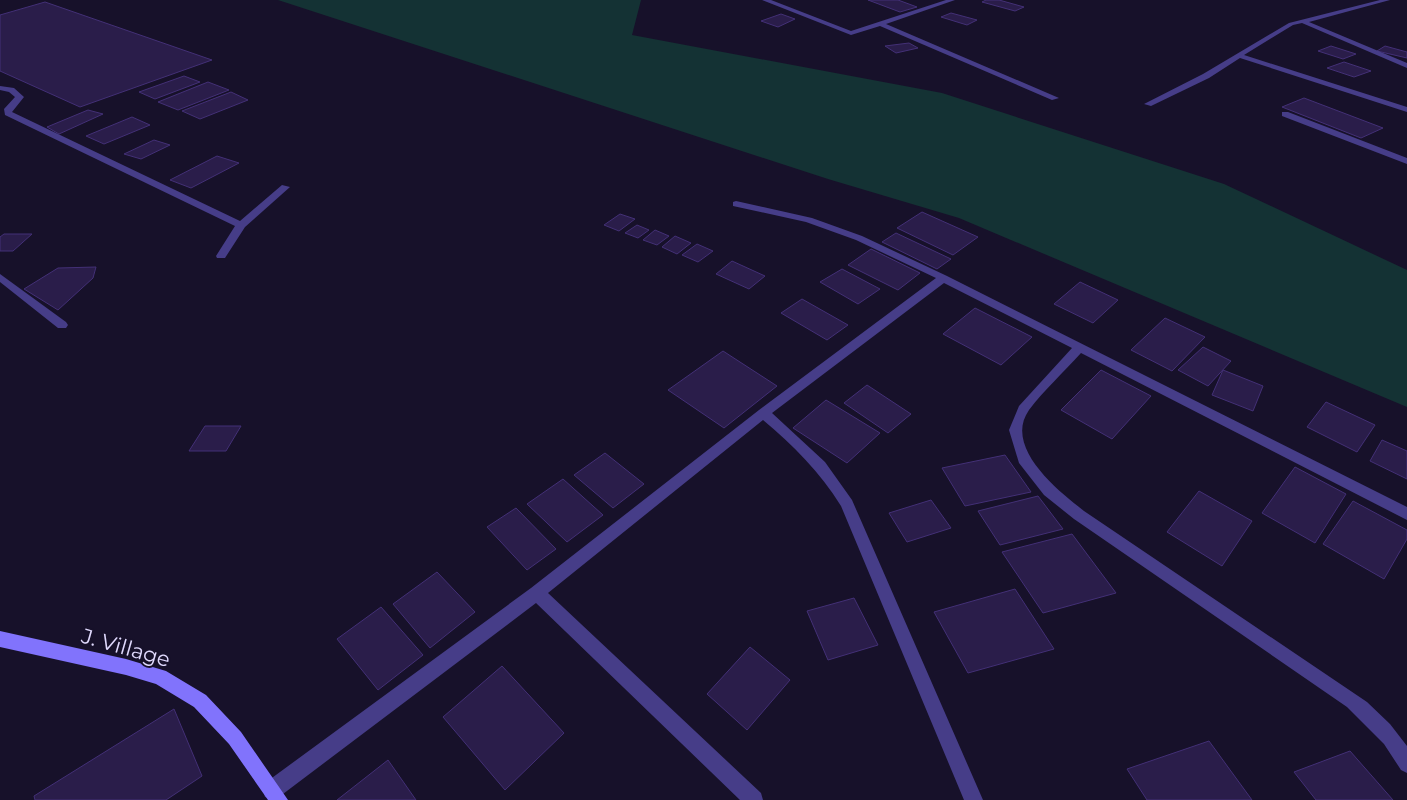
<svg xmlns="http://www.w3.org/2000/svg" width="1407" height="800" viewBox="0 0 1407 800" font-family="Montserrat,sans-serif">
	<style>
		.green { fill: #143234 }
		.building { fill: #2a1d4a; stroke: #433076 }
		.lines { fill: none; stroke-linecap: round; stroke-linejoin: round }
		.street { fill: #463d88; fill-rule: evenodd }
		.secondary { fill: #8173fc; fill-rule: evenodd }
		.labels { text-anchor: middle; stroke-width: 4; stroke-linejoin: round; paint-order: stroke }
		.near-street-label { font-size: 21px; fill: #e1dafe; stroke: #17112a }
	</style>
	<rect width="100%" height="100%" fill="#17112a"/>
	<path class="green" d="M278 0H641L632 35 942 93 1224 184 1407 270V407L959 218 828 179Z"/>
	<path class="building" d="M868 0H898L917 7 900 12Z
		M986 0H999L1024 7 1015 11 982 2Z
		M45 2 212 60 80 107 0 71V15Z
		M951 13 977 20 967 25 941 17Z
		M781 14 795 19 778 27 761 21Z
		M909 43 918 48 896 53 885 46Z
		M1331 46 1356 54 1343 59 1318 51Z
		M1385 46 1407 52V58L1377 51Z
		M1344 62 1371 71 1354 77 1327 68Z
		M184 76 200 82 155 99 139 92Z
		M208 82 229 90 178 110 158 102Z
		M231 92 248 100 200 119 182 111Z
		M1304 98 1383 128 1361 138 1282 107Z
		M88 110 103 114 59 134 47 127Z
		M132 117 150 125 104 144 86 136Z
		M154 140 170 145 141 159 124 154Z
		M217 156 239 163 191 188 170 180Z
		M922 212 978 237 953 255 897 228Z
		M620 214 635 219 619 231 604 225Z
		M637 225 649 230 638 238 625 233Z
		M655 230 669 236 657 245 643 240Z
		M896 233 951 259 937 269 882 242Z
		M4 234H32L13 251H0V237Z
		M675 236 691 243 677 254 662 247Z
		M697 244 713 251 698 262 682 255Z
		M871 249 920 273 898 290 848 265Z
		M732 261 765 276 749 289 716 274Z
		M96 267 93 278 58 310 24 289 58 268Z
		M842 269 880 289 858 304 820 282Z
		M1080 282 1118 300 1093 323 1054 304Z
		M802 299 848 325 827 340 781 313Z
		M975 308 1032 337 1001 365 943 334Z
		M1165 318 1205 337 1172 371 1131 350Z
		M1203 347 1231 361 1208 386 1178 370Z
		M723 351 777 386 724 428 668 390Z
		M1101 370 1151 396 1112 439 1061 410Z
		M1223 370 1263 386 1253 411 1212 395Z
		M867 385 911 414 888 433 844 403Z
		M826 400 880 433 847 463 793 428Z
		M1326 402 1375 425 1357 452 1307 427Z
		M205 426H241L226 451H189Z
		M1382 440 1407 451V479L1370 461Z
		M605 453 644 484 613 508 574 475Z
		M1005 455 1031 492 965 506 942 468Z
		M1295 467 1346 494 1315 543 1262 513Z
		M563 479 603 515 567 542 527 504Z
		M1199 491 1252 521 1222 566 1167 532Z
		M1038 496 1063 529 1000 545 978 511Z
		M931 500 951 528 907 542 889 513Z
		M1353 501 1407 530V539L1384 579 1323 544Z
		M516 508 556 549 527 570 487 527Z
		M1072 534 1116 593 1043 613 1002 552Z
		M437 572 475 612 430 648 393 604Z
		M1015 589 1054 649 968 673 934 612Z
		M854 598 878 645 828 660 807 611Z
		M381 607 423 655 378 690 337 639Z
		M750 647 790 680 747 730 707 694Z
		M502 666 564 733 505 790 443 717Z
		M174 709 202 776 166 800H35L34 796Z
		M1209 741 1252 800H1147L1127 769Z
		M1350 751 1393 800H1316L1294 772Z
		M388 760 416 800H337Z"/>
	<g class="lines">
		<path class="street" d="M762 0H771L851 31 946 0H955L886 24 1059 98 1052 100 880 26 851 35Z
			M1380 0H1390L1309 22 1407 63V68L1302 23 1293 25 1244 55 1407 107V112L1240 58 1209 78 1151 106 1144 104 1203 74 1289 23Z
			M0 86 14 88 24 97 12 112 240 221 282 185 290 187 245 227 225 258H217L216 256 235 226 5 115 4 109 15 97 9 92 0 90Z
			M1282 112H1288L1407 158V164L1282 116Z
			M736 201 812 218 862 236 947 276 1407 507V520L1081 353C1064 372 1044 390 1029 410 1003 447 1058 491 1084 511L1367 702 1390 724 1407 746V773L1401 770 1384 744 1347 707 1074 519 1044 495 1019 463 1009 430 1019 406 1072 348 944 283 772 413 825 462 852 500 983 800H964L841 506C820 472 793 445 763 420L548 593 761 793 763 800H740L536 603 279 797 272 799 265 797 263 790 265 783 531 588 759 410 936 278 856 240 806 222 733 206V202Z
			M0 274 66 322 68 325 66 328H58L0 282Z"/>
		<path class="secondary" d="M0 631 126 659 166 671 206 695 241 732 288 800H268L229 744 194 707 156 684 126 675 0 647Z"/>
	</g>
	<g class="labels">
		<g class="near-street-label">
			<text transform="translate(126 648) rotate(16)" y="7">J. Village</text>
		</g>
	</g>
</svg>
